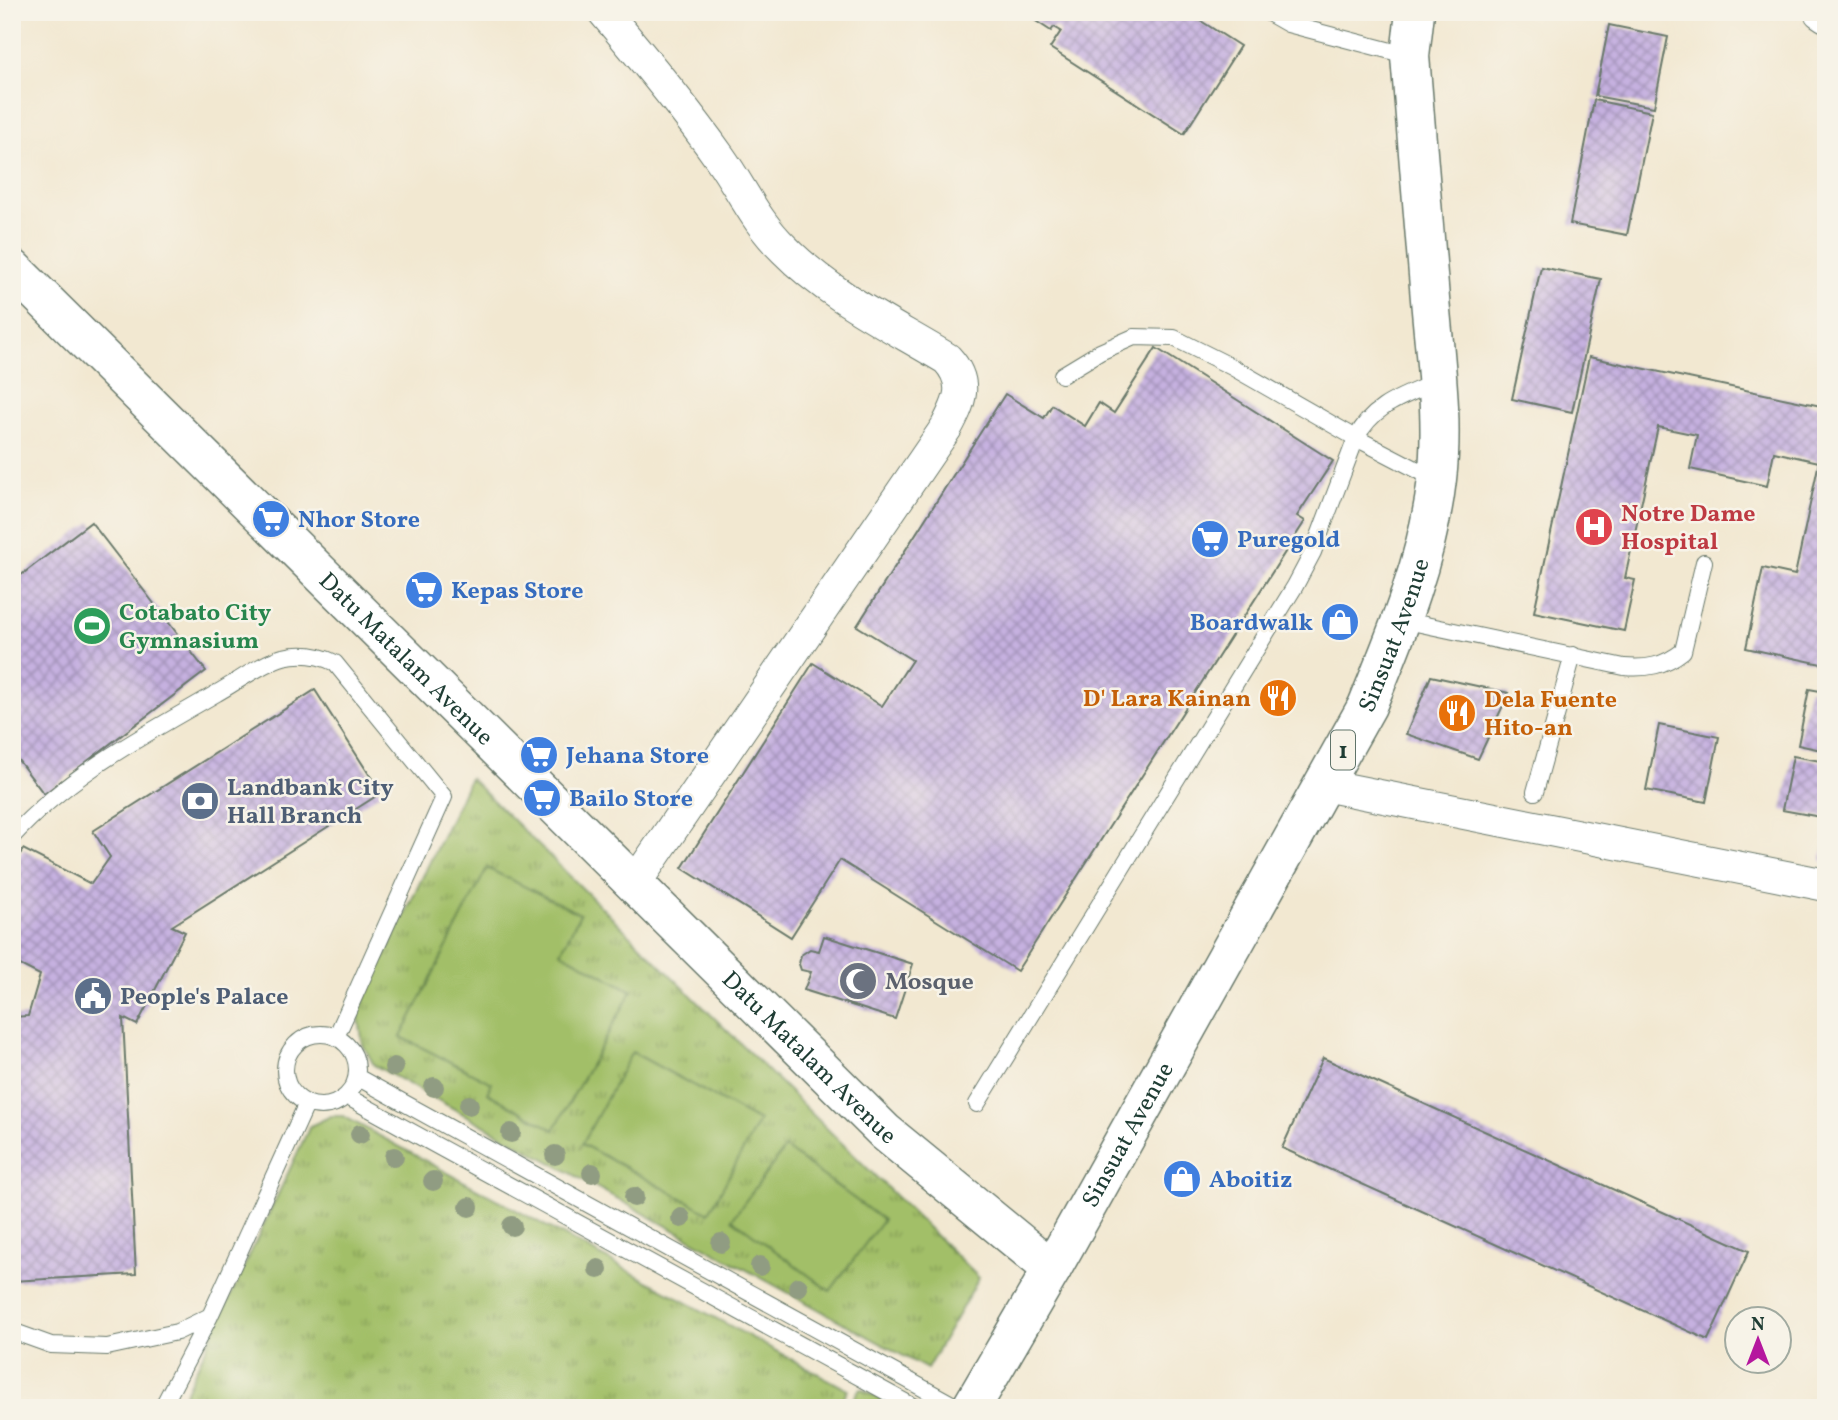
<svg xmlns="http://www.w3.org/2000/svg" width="1838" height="1420" viewBox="0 0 1838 1420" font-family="Vollkorn,serif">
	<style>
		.grass { fill: url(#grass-tufts); stroke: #607e4e; stroke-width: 2 }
		.pitch { fill: #a2bf67; stroke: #607e4e; stroke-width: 2 }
		.building { fill: url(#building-cross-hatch) }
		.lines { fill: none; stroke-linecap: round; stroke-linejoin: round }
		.lane-casing { stroke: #69796b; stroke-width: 18 }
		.street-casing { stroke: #69796b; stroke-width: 34 }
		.secondary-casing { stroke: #69796b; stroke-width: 41 }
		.primary-casing { stroke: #69796b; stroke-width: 41 }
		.lane { stroke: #fff; stroke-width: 16 }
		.street { stroke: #fff; stroke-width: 32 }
		.secondary { stroke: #fff; stroke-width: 38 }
		.primary { stroke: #fff; stroke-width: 38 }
		.tree { fill: #909c82 }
		.labels { text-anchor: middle; stroke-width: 5; stroke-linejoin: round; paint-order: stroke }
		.shield { fill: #f7f3e8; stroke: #60746a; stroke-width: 2 }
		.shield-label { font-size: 23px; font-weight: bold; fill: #1f3d34 }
		.health-label { font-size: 24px; font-weight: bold; fill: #be3a42; stroke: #f7f3e8; text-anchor: start }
		.shop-label { font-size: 24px; font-weight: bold; fill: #366cbe; stroke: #f7f3e8; text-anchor: start }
		.leisure-label { font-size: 24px; font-weight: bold; fill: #27864d; stroke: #f7f3e8; text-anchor: start }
		.street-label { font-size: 24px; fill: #1f3d34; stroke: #f7f3e8 }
		.food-label { font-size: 24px; font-weight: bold; fill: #c56008; stroke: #f7f3e8; text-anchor: end }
		.service-label { font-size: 24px; font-weight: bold; fill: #4e5e75; stroke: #f7f3e8; text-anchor: start }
		.worship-label { font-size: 24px; font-weight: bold; fill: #5b616d; stroke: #f7f3e8; text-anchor: start }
	</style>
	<defs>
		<pattern id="grass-tufts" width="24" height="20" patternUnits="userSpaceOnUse" patternTransform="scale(1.75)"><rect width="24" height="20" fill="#a2bf67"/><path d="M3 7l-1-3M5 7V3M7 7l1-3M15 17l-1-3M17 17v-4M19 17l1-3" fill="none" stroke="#839c56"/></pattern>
		<pattern id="building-cross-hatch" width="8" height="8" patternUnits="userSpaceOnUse" patternTransform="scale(1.75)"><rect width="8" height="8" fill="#c6b1e0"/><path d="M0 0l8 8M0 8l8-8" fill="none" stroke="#a091b6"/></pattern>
	</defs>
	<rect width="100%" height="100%" fill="#f7f3e8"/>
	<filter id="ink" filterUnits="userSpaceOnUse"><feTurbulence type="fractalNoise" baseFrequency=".0143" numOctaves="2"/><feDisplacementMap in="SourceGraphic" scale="14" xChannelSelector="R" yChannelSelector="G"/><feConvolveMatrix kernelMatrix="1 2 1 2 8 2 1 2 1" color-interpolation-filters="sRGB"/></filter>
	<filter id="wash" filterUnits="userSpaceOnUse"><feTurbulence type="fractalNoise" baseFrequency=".00686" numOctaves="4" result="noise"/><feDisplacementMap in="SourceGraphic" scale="28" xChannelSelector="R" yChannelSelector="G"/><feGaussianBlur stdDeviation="1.57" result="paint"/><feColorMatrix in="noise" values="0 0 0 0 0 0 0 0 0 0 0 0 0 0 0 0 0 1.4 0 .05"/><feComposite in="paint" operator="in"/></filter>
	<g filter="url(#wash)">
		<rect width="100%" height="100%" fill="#f2e8d1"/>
		<path class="grass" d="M470 778 979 1278 927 1369 374 1065 363 1045 358 1012Z
			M331 1116H343L848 1390 838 1408H178L310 1126Z
			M860 1388 897 1408H848Z"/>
		<path class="pitch" d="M487 868 580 914 561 952 632 991 554 1130 487 1093 492 1083 401 1037Z
			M632 1052 759 1121 709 1213 582 1144Z
			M785 1148 883 1220 830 1291 732 1219Z"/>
		<g id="blocks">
			<path class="building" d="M1022 12H1187L1240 46 1184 134 1050 48 1061 31 1054 27 1051 31Z
				M1609 25 1668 37 1654 107 1595 96Z
				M1594 100 1652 112 1627 235 1570 224Z
				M1541 267 1601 279 1572 412 1512 399Z
				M1156 348 1333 461 1297 516 1305 521 1017 971 840 860 791 937 682 868 813 663 882 706 912 660 857 626 1005 394 1044 418 1052 405 1085 426 1099 403 1114 413Z
				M1589 357 1826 407V665L1746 648 1763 568 1795 575 1819 462 1774 452 1767 486 1690 469 1697 435 1658 427 1625 578 1635 580 1624 631 1534 612Z
				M91 522 206 671 44 794 12 752V582Z
				M1431 676 1509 693 1478 759 1406 734Z
				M1809 689 1826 692V751L1798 745Z
				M315 690 381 793 172 926 185 932 137 1025 123 1018 136 1274 12 1281V1017L28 1016 40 975 12 961V869L23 849 91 884 110 857 93 831Z
				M1659 725 1719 737 1706 802 1646 790Z
				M1793 756 1826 762V818L1782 810Z
				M1825 843H1826V862L1821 861Z
				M824 936 913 964 895 1019 804 990 811 972 801 970 799 964 801 955 810 949 819 951Z
				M1323 1058 1749 1251 1708 1340 1282 1148Z"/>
		</g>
	</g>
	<g filter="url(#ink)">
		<use href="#blocks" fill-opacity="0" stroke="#69796b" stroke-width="2"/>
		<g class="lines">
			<defs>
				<path id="lane" d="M1267 12 1288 24 1410 56
					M1062 375 1100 352 1134 337 1174 338 1232 367 1356 438 1437 480
					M1402 620 1624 667C1647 669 1664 666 1683 651L1704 562
					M1535 792 1573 655
					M12 837C69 774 145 735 217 693 237 682 262 663 283 657 300 653 319 655 335 663L444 797 336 1037
					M285 1070a36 36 0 1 1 72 0a36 36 0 1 1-72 0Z
					M357 1077 959 1408
					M346 1096 916 1408
					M977 1104 1295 586 1313 552 1356 438C1374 404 1403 397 1436 382
					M12 1331 51 1345 107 1347 177 1332 210 1316
					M162 1408 210 1316 307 1103"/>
				<path id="street" d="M604 12C644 59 684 107 720 158 742 189 755 221 784 249 830 296 891 325 947 359 969 383 960 402 946 428L635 883
					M1820 12 1826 16
					M1324 785 1826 885"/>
				<g id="secondary">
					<path id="s1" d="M12 268 885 1132 1052 1269"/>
				</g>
				<g id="primary">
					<path id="s2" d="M971 1408 1052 1269 1367 706C1397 633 1428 559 1437 479 1444 420 1435 359 1430 299 1423 218 1417 137 1410 56L1415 12"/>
				</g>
			</defs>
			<use href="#lane" class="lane-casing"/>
			<use href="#street" class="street-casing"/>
			<use href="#secondary" class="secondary-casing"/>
			<use href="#primary" class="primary-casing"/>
			<use href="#lane" class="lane"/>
			<use href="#street" class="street"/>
			<use href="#secondary" class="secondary"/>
			<use href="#primary" class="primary"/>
		</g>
		<g class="tree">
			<circle cx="394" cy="1067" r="10"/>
			<circle cx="434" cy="1087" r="10"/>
			<circle cx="469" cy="1105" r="10"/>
			<circle cx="511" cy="1133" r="10"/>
			<circle cx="360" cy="1134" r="10"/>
			<circle cx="555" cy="1155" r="10"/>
			<circle cx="394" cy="1157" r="10"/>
			<circle cx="592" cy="1173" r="10"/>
			<circle cx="433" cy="1181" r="10"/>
			<circle cx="634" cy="1197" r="10"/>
			<circle cx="469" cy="1207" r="10"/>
			<circle cx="681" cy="1218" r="10"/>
			<circle cx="512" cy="1226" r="10"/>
			<circle cx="721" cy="1243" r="10"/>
			<circle cx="760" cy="1266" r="10"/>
			<circle cx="598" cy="1269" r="10"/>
			<circle cx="798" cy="1287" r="10"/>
		</g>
	</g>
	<defs>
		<symbol id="supermarket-disc" viewBox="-11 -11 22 22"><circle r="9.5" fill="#3f7fe0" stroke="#f7f3e8"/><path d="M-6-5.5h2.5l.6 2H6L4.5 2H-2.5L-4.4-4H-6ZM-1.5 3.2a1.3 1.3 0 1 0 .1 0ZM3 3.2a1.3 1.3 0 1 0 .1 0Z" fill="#fff"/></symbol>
		<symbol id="hospital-disc" viewBox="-11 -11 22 22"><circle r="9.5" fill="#e0444e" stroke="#f7f3e8"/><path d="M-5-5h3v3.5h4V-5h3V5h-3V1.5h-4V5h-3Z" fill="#fff"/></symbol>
		<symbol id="shop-disc" viewBox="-11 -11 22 22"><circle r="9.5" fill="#3f7fe0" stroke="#f7f3e8"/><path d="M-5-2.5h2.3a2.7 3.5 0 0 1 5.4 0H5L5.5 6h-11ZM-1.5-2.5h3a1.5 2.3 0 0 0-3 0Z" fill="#fff"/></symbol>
		<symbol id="stadium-disc" viewBox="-11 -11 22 22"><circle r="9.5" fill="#2e9e5b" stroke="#f7f3e8"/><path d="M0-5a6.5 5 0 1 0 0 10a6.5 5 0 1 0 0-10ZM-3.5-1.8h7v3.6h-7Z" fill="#fff"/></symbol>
		<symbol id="restaurant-disc" viewBox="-11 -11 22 22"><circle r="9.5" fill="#e8710a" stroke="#f7f3e8"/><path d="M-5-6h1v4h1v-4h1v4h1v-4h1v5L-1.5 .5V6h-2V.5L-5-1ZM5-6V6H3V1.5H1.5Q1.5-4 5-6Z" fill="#fff"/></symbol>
		<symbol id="bank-disc" viewBox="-11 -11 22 22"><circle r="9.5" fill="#5c6f8a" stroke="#f7f3e8"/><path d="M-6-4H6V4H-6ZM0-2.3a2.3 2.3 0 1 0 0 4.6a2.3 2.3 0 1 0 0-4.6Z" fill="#fff"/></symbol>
		<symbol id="mosque-disc" viewBox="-11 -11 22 22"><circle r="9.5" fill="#6b7280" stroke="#f7f3e8"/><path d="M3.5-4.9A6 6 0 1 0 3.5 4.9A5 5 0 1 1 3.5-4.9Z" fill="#fff"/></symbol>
		<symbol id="civic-disc" viewBox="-11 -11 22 22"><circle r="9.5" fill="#5c6f8a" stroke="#f7f3e8"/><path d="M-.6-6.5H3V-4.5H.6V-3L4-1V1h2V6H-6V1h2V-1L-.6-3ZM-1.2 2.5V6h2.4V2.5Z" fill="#fff"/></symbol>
	</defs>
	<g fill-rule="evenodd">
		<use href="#supermarket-disc" x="249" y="497" width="44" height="44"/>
		<use href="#hospital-disc" x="1572" y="505" width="44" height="44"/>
		<use href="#supermarket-disc" x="1188" y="517" width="44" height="44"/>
		<use href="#supermarket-disc" x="402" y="568" width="44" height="44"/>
		<use href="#shop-disc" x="1318" y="600" width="44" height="44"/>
		<use href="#stadium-disc" x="70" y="604" width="44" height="44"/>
		<use href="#restaurant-disc" x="1256" y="676" width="44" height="44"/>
		<use href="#restaurant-disc" x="1435" y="691" width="44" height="44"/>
		<use href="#supermarket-disc" x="517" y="733" width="44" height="44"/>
		<use href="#supermarket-disc" x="520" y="776" width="44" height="44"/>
		<use href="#bank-disc" x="178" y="779" width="44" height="44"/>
		<use href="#mosque-disc" x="836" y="959" width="44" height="44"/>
		<use href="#civic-disc" x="71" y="974" width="44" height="44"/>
		<use href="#shop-disc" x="1160" y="1157" width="44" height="44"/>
	</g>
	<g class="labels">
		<rect class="shield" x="1331" y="730.5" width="24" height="39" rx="5"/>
		<g class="shield-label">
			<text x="1343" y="758">1</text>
		</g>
		<g class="health-label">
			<text x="1621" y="521">Notre Dame<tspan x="1621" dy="28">Hospital</tspan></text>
		</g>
		<g class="shop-label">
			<text x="298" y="527">Nhor Store</text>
			<text x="1237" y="547">Puregold</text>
			<text x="451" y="598">Kepas Store</text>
			<text x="1313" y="630" text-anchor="end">Boardwalk</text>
			<text x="566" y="763">Jehana Store</text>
			<text x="569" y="806">Bailo Store</text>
			<text x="1209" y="1187">Aboitiz</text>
		</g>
		<g class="leisure-label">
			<text x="119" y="620">Cotabato City<tspan x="119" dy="28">Gymnasium</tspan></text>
		</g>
		<g class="street-label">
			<text dy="8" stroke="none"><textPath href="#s2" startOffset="882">Sinsuat Avenue</textPath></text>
			<text dy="8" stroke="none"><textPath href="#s1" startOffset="555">Datu Matalam Avenue</textPath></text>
			<text dy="8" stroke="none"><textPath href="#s1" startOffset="1122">Datu Matalam Avenue</textPath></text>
			<text dy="8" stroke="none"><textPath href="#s2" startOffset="315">Sinsuat Avenue</textPath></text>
		</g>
		<g class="food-label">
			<text x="1251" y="706">D' Lara Kainan</text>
			<text x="1484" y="707" text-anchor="start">Dela Fuente<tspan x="1484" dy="28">Hito-an</tspan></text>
		</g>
		<g class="service-label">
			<text x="227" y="795">Landbank City<tspan x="227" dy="28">Hall Branch</tspan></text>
			<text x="120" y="1004">People's Palace</text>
		</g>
		<g class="worship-label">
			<text x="885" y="989">Mosque</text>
		</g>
	</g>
	<rect width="1838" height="1420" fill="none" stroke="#f7f3e8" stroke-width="42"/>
	<g transform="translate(1758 1340)"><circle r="33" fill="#f7f3e8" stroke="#a1aaa0" stroke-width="2"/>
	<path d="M0-5L12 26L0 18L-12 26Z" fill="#b5179e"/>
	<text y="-10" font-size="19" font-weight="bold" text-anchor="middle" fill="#1f3d34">N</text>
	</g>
</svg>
